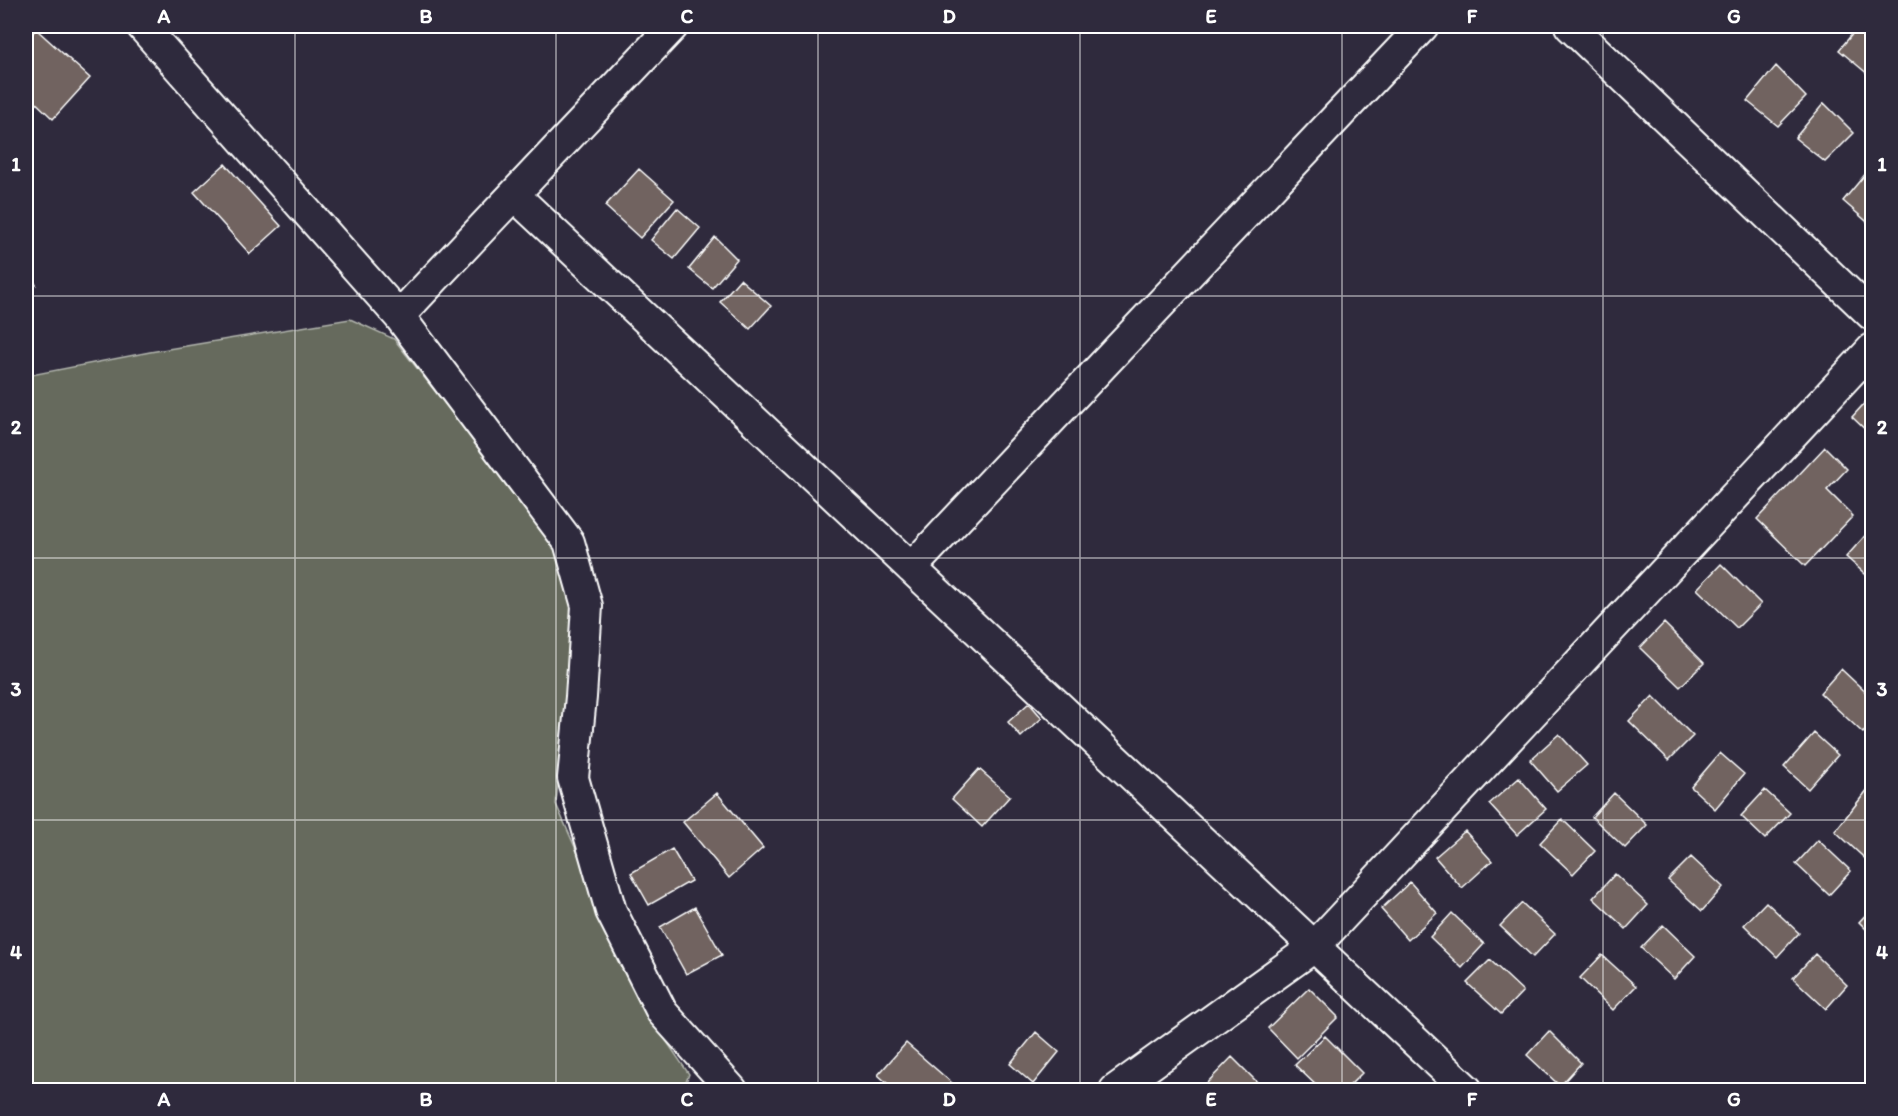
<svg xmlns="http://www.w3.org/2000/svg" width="1898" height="1116" viewBox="0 0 1898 1116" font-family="Itim,sans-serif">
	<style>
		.green { fill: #666b5d; stroke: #b2b5ae; stroke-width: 1.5 }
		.building { fill: #716460; stroke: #fff; stroke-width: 1.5 }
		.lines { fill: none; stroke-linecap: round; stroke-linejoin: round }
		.minor-casing { stroke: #fff; stroke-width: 34 }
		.minor { stroke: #2f2a3d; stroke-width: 30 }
		.grid { fill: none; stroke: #fff; stroke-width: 1.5; stroke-opacity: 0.55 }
		.neatline { fill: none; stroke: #fff; stroke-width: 2 }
		.grid-label { font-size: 20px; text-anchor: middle; font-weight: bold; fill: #fff }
	</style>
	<rect width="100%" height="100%" fill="#2f2a3d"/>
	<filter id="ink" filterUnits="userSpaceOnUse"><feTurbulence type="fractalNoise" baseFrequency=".0167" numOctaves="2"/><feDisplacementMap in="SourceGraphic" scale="12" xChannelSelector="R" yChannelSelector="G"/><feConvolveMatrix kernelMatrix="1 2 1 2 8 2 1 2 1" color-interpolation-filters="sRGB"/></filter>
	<g filter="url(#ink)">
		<path class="green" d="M350 319 394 339 552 540 575 597 556 804 651 1019 689 1074 683 1090H26V376L150 352Z"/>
		<path class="building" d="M1859 26H1872V71L1869 75 1839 50Z
			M36 29 90 78 53 119 26 93V41Z
			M1776 66 1806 97 1778 126 1747 101Z
			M1824 103 1854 133 1825 162 1795 138Z
			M225 164 281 226 250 254 194 192Z
			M1872 166V226L1843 201Z
			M639 169 674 200 640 238 605 206Z
			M677 208 700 228 674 259 651 240Z
			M715 237 737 259 712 288 689 269Z
			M26 266 36 285 26 290Z
			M740 279 771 306 750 329 720 302Z
			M1872 395V436L1852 417Z
			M1825 447 1847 469 1827 490 1853 516 1805 566 1757 519Z
			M1872 528V580L1846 557Z
			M1721 564 1761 604 1737 628 1697 589Z
			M1664 623 1704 663 1680 687 1640 648Z
			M1841 669 1872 698V723L1863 733 1820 693Z
			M1653 696 1693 736 1669 760 1629 721Z
			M1029 703 1042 718 1021 737 1008 722Z
			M1814 733 1838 755 1808 789 1784 767Z
			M1559 734 1587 765 1557 791 1530 760Z
			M1720 753 1744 774 1715 809 1691 787Z
			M979 769 1010 796 982 827 952 799Z
			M1519 778 1546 809 1517 835 1489 804Z
			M1872 784V865L1835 831Z
			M1765 790 1790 813 1765 839 1741 816Z
			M717 793 763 848 729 878 683 822Z
			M1614 793 1647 825 1625 848 1592 817Z
			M1562 819 1595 851 1573 874 1540 843Z
			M1465 831 1492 861 1462 888 1435 857Z
			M1818 840 1851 871 1829 895 1796 864Z
			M672 849 691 881 649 905 631 873Z
			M1691 857 1723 887 1702 911 1668 880Z
			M1615 874 1648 905 1626 929 1593 898Z
			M1410 882 1437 913 1408 940 1381 909Z
			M1766 902 1799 933 1777 957 1744 925Z
			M1522 903 1555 934 1533 957 1500 926Z
			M695 907 722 955 686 974 660 927Z
			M1872 908V935L1859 922Z
			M1452 913 1484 944 1462 968 1430 937Z
			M1663 925 1695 956 1674 979 1641 948Z
			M1815 954 1847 985 1826 1009 1793 978Z
			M1602 955 1636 986 1613 1010 1580 978Z
			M1490 960 1523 991 1501 1014 1467 983Z
			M1309 988 1338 1017 1297 1058 1268 1028Z
			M1549 1031 1581 1063 1560 1086 1527 1055Z
			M1036 1032 1059 1052 1033 1084 1010 1064Z
			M1325 1036 1362 1073 1345 1090H1321L1295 1065Z
			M906 1043 960 1090H895L878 1075Z
			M1232 1057 1265 1090H1207L1203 1087Z"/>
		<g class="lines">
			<defs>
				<path id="minor" d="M142 26 399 316 569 542 587 606 581 697 573 778 611 911 662 1012 732 1090
					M1570 26 1872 315
					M514 195 1467 1090
					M399 316 673 26
					M911 568 1423 26
					M1115 1090 1314 947 1872 349"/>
			</defs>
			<use href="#minor" class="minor-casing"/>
			<use href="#minor" class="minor"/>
		</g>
	</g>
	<path class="grid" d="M295 26V1090M556 26V1090M818 26V1090M1080 26V1090M1342 26V1090M1603 26V1090M26 296H1872M26 558H1872M26 820H1872"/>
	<rect width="1898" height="1116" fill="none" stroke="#2f2a3d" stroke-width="66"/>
	<rect x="33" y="33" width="1832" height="1050" class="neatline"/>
	<g class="grid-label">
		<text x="164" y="23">A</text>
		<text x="426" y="23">B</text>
		<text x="687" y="23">C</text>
		<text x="949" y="23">D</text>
		<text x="1211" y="23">E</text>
		<text x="1472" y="23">F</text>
		<text x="1734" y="23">G</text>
		<text x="16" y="171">1</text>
		<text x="1882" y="171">1</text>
		<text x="16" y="434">2</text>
		<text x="1882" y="434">2</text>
		<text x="16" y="696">3</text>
		<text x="1882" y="696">3</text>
		<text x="16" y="959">4</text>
		<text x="1882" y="959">4</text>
		<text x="164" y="1106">A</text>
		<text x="426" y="1106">B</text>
		<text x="687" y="1106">C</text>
		<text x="949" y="1106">D</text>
		<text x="1211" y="1106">E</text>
		<text x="1472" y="1106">F</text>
		<text x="1734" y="1106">G</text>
	</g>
</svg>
